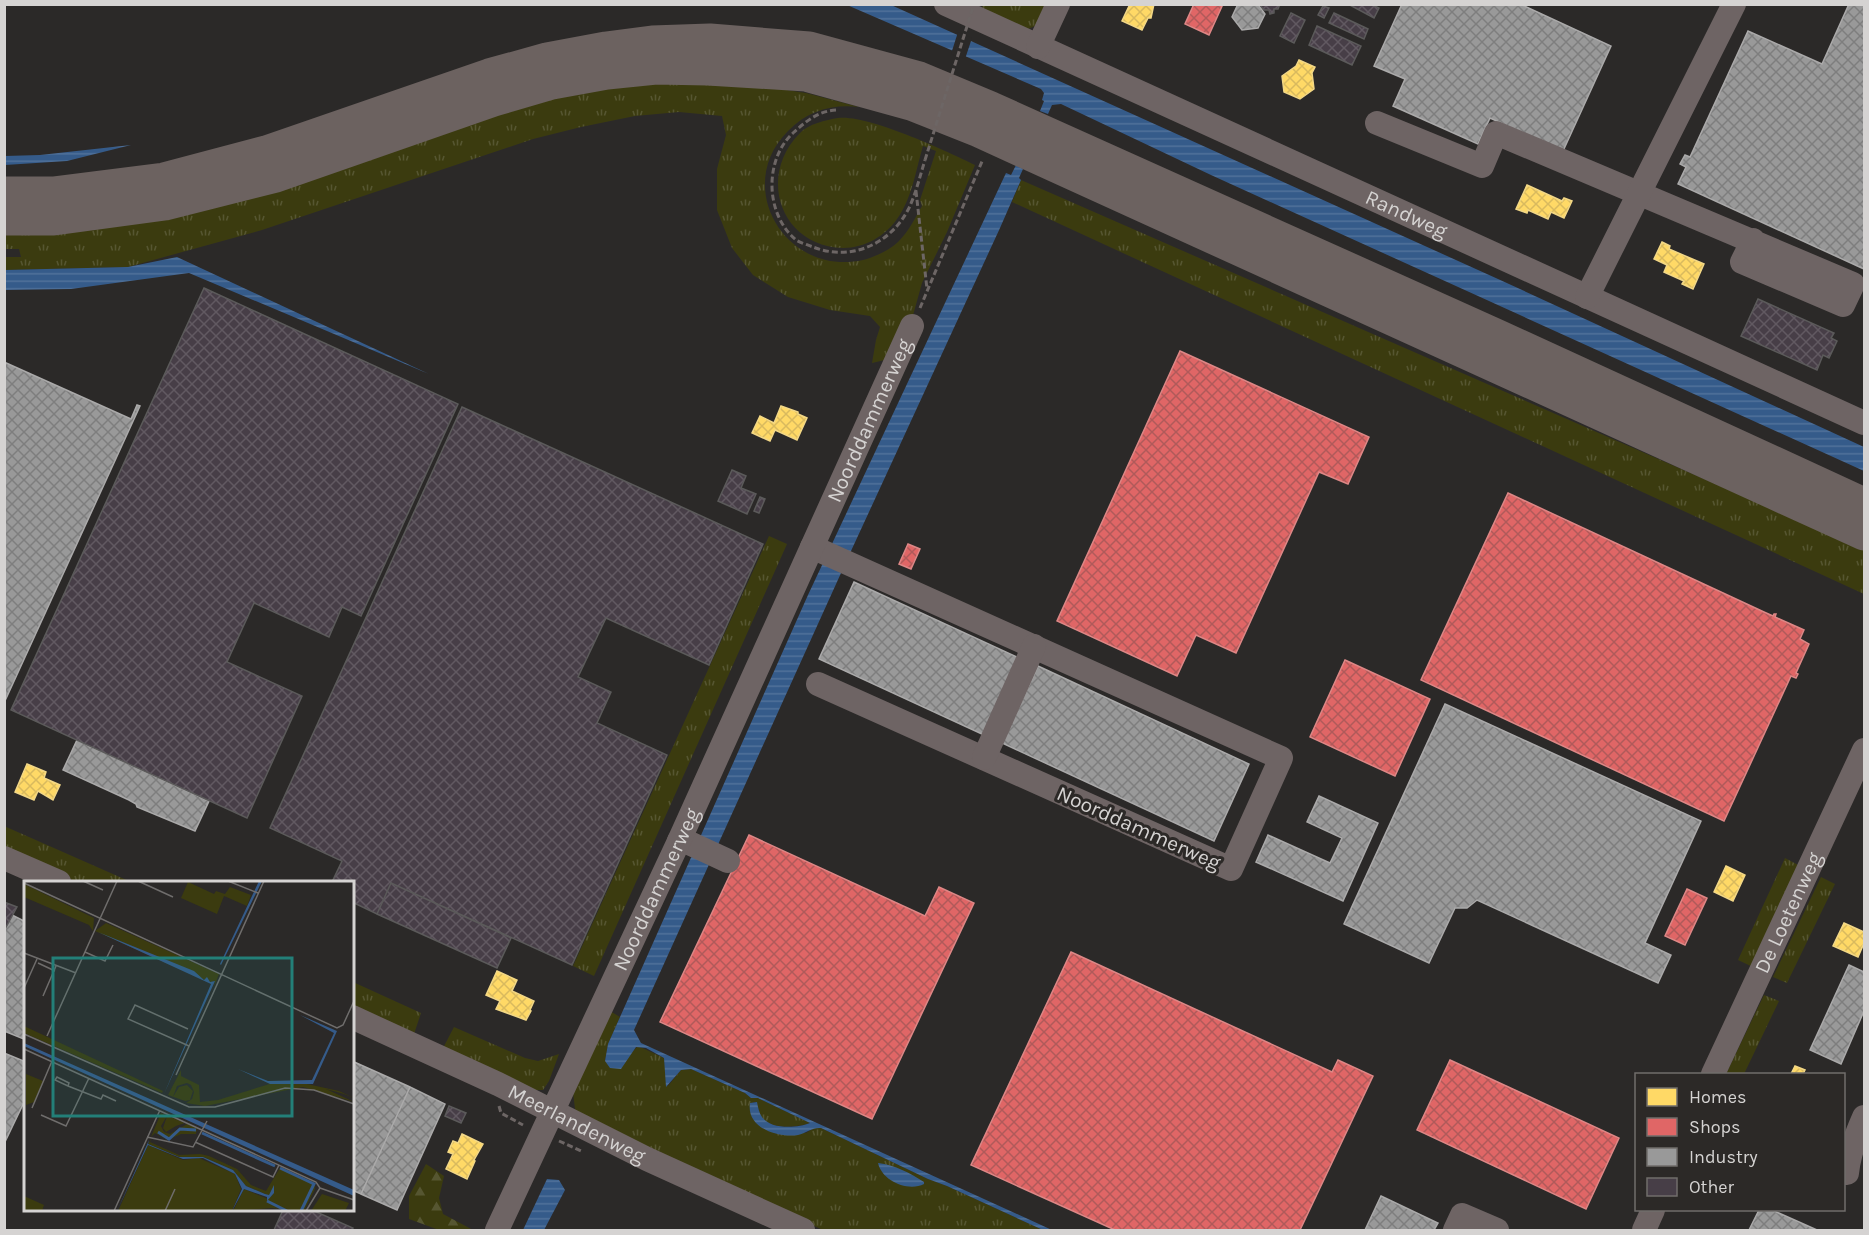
<svg xmlns="http://www.w3.org/2000/svg" width="1869" height="1235" viewBox="0 0 1869 1235" font-family="Karla,sans-serif">
	<style>
		.grass { fill: url(#grass-tufts) }
		.forest { fill: url(#forest-firs) }
		.water { fill: url(#water-rules) }
		.pier { fill: #2b2928 }
		.homes { fill: url(#homes-cross-hatch); stroke: #f2d786; stroke-width: 1.5 }
		.shops { fill: url(#shops-cross-hatch); stroke: #dd8786; stroke-width: 1.5 }
		.industry { fill: url(#industry-cross-hatch); stroke: #abaaaa; stroke-width: 1.5 }
		.building { fill: url(#building-cross-hatch); stroke: #5b5a5a; stroke-width: 1.5 }
		.lines { fill: none; stroke-linecap: round; stroke-linejoin: round }
		.path { stroke: #6d6665; stroke-width: 3; stroke-dasharray: 6 3; stroke-linecap: butt }
		.minor { stroke: #6e6464; stroke-width: 24 }
		.highway { stroke: #6c6260; stroke-width: 33 }
		.path-bridge { stroke: #6d6665; stroke-width: 3; stroke-dasharray: 6 3; stroke-linecap: butt }
		.labels { text-anchor: middle; stroke-width: 6; stroke-linejoin: round; paint-order: stroke }
		.street-label { font-size: 21px; fill: #d5d3d2; stroke: #2c2927 }
		.inset-river { fill: none; stroke: #355b8a; stroke-width: 3 }
		.inset-road { fill: none; stroke: #6f6d6c; stroke-width: 1.5 }
		.view { fill: #237f78; fill-opacity: 0.15; stroke: #237f78; stroke-width: 3 }
		.inset-edge { fill: none; stroke: #d5d3d2; stroke-width: 3 }
	</style>
	<defs>
		<pattern id="grass-tufts" width="24" height="20" patternUnits="userSpaceOnUse" patternTransform="scale(1.5)"><rect width="24" height="20" fill="#3b3b0f"/><path d="M3 7l-1-3M5 7V3M7 7l1-3M15 17l-1-3M17 17v-4M19 17l1-3" fill="none" stroke="#565631"/></pattern>
		<pattern id="forest-firs" width="22" height="20" patternUnits="userSpaceOnUse" patternTransform="scale(1.5)"><rect width="22" height="20" fill="#3b3b0f"/><path d="M5 1l3.5 6h-7zM16 11l3.5 6h-7z" fill="#565631"/></pattern>
		<pattern id="water-rules" width="6" height="5" patternUnits="userSpaceOnUse" patternTransform="scale(1.5)"><rect width="6" height="5" fill="#355b8a"/><path d="M0 2.5h6" fill="none" stroke="#51729a"/></pattern>
		<pattern id="homes-cross-hatch" width="8" height="8" patternUnits="userSpaceOnUse" patternTransform="scale(1.5)"><rect width="8" height="8" fill="#ffd966"/><path d="M0 0l8 8M0 8l8-8" fill="none" stroke="#d9ba5e"/></pattern>
		<pattern id="shops-cross-hatch" width="8" height="8" patternUnits="userSpaceOnUse" patternTransform="scale(1.5)"><rect width="8" height="8" fill="#e06666"/><path d="M0 0l8 8M0 8l8-8" fill="none" stroke="#b05a5a"/></pattern>
		<pattern id="industry-cross-hatch" width="8" height="8" patternUnits="userSpaceOnUse" patternTransform="scale(1.5)"><rect width="8" height="8" fill="#999"/><path d="M0 0l8 8M0 8l8-8" fill="none" stroke="#7e7e7e"/></pattern>
		<pattern id="building-cross-hatch" width="8" height="8" patternUnits="userSpaceOnUse" patternTransform="scale(1.5)"><rect width="8" height="8" fill="#473e47"/><path d="M0 0l8 8M0 8l8-8" fill="none" stroke="#615961"/></pattern>
	</defs>
	<rect width="100%" height="100%" fill="#2b2928"/>
	<path class="grass" d="M983 4H1028L1030 6 1032 5H1051L1035 26 1026 30 982 8Z
		M685 81 754 85 806 93 859 107C831 104 808 111 788 131 732 187 786 277 863 260 875 257 890 250 899 241 909 231 915 218 922 206L920 200 936 151 923 146C916 169 912 199 897 219 885 236 865 248 843 248 780 246 757 176 800 133 808 124 826 120 838 118 867 114 947 151 975 165L947 232 922 283 910 326 889 359 872 363 876 340 880 327 870 316 830 310 788 297 753 275 732 248 717 210V169L726 135 722 116 679 112 635 116 581 127 533 139 262 230 128 267 5 270V257H21L19 249H5V233L524 103 613 87Z
		M1021 180 1864 549V594L1012 202Z
		M769 536 787 544 594 976 573 966Z
		M4 826 131 882H77L5 850Z
		M1785 858 1800 866 1755 968 1738 960Z
		M1821 877 1835 884 1787 983 1773 977Z
		M353 982 421 1013 413 1037 353 1008Z
		M1764 995 1779 1001 1744 1074H1726Z
		M610 1011 620 1017 608 1044 605 1061 633 1051 638 1046 664 1058 668 1086 681 1070 691 1069 745 1093 751 1098H758L810 1123C798 1127 774 1130 763 1119 759 1115 758 1106 756 1102H753L755 1121 806 1133 816 1127 821 1128 928 1179 947 1186 1043 1230H823L590 1124 579 1116 575 1109 573 1092Z
		M454 1027 525 1058 538 1061 559 1054 549 1081 543 1090H531L442 1050Z"/>
	<path class="forest" d="M426 1164 444 1176 439 1198 443 1214 473 1230H439L409 1219V1196Z"/>
	<path class="water" d="M847 5H891L1498 279 1864 447V471L1211 175 1061 104 1052 105 1048 114 1040 111 1044 101 1042 100 1044 93 1041 89Z
		M131 145 67 161 5 165V156L40 155Z
		M1016 165 1023 169 1019 178 1021 180 1000 228 851 551 634 1030 641 1043 1052 1230H1043L947 1186 928 1179 821 1128C813 1127 806 1133 798 1135 778 1138 746 1128 750 1103L757 1102C758 1107 759 1113 762 1117 771 1130 798 1128 810 1123L758 1098H751L745 1093 691 1069 681 1070 666 1087 664 1058 646 1048 636 1047 621 1069 610 1068 605 1061 608 1044 808 595 1006 173 1011 175Z
		M177 257 429 374 189 273 71 289 5 290V270L128 267Z
		M878 1163C895 1165 910 1173 924 1182V1184C908 1192 882 1181 878 1163Z
		M547 1179 559 1180 565 1190 544 1230H523Z"/>
	<path class="pier" d="M958 32 972 38 965 59 951 54Z"/>
	<path class="homes" d="M1130 4H1154L1151 18H1148L1142 30 1122 21Z
		M1299 60 1315 67 1312 73 1314 89 1300 99 1284 92 1282 76 1296 66Z
		M1527 185 1562 201 1564 198 1572 201 1564 218 1551 212 1548 219 1528 210 1527 213 1516 209Z
		M1662 242 1670 246 1669 249 1704 264 1693 289 1682 284 1684 281 1664 272 1667 265 1654 259Z
		M781 406 798 412V414L807 418 797 440 775 430 770 441 752 433 760 416 774 423Z
		M27 764 46 772 44 778 60 785 53 800 38 791 34 800 15 792Z
		M1726 866 1745 875 1733 901 1714 892Z
		M1844 923 1864 932V943L1858 957 1833 946Z
		M497 971 517 980 512 991 534 1001 530 1010 531 1011 526 1020 496 1009 500 1001 486 995Z
		M1795 1066 1805 1070 1803 1074H1791Z
		M462 1134 483 1144 474 1160 475 1161 467 1179 446 1169 453 1154 448 1152 453 1141 458 1143Z"/>
	<path class="shops" d="M1194 4H1223L1209 35 1185 24Z
		M1180 351 1369 437 1348 484 1319 472 1236 653 1196 635 1177 676 1057 621Z
		M1508 493 1764 612 1773 616 1774 614H1776L1775 617 1804 630 1800 639 1809 644 1796 673 1798 674 1796 678 1791 676 1724 821 1421 680Z
		M908 544 920 549 911 569 899 564Z
		M1345 660 1430 699 1395 776 1310 737Z
		M749 835 925 916 939 887 974 903 872 1119 660 1022Z
		M1687 889 1707 898 1685 945 1665 936Z
		M1071 952 1332 1072 1338 1060 1373 1076 1300 1230H1115L971 1165Z
		M1450 1060 1619 1138 1586 1209 1417 1130Z"/>
	<path class="industry" d="M1238 4H1258L1265 14 1258 28 1242 30 1232 17Z
		M1402 4H1520L1611 46 1563 151 1490 118 1478 144 1393 106 1405 79 1374 66Z
		M1849 4H1864V269L1678 184 1686 167 1680 164 1685 155 1690 157 1748 31 1822 64Z
		M4 362 131 419 137 405 140 406 4 703Z
		M854 582 1019 658 984 735 819 659Z
		M1038 666 1249 764 1214 841 1002 743Z
		M1445 704 1701 821 1645 943 1671 955 1658 983 1477 900 1467 908H1455L1429 963 1344 924Z
		M77 740 209 801 195 831 137 807 136 804 129 800 63 770Z
		M1319 796 1378 823 1343 901 1256 862 1268 835 1330 863 1342 838 1307 822Z
		M12 915 26 922V1040L4 1031V931Z
		M1849 965 1864 972V1011L1841 1064 1810 1050Z
		M4 1053 26 1062V1098L4 1144Z
		M352 1061 410 1087 361 1194 352 1190Z
		M410 1087 445 1104 397 1210 361 1194Z
		M1381 1196 1438 1223 1434 1230H1365Z
		M1759 1210H1772L1817 1230H1749Z"/>
	<path class="building" d="M1259 4H1280L1278 9H1274V13L1270 14 1269 10H1264Z
		M1348 4H1371L1379 8 1374 18Z
		M1323 6 1329 8 1324 18 1318 15Z
		M1291 13 1305 20 1294 43 1280 36Z
		M1334 13 1368 29 1364 39 1329 23Z
		M1317 26 1361 46 1352 65 1309 45Z
		M204 288 458 404 361 616 342 607 329 637 254 603 227 662 302 696 247 818 11 710Z
		M1758 299 1834 333 1831 338 1837 341 1829 358 1823 355 1817 370 1741 336Z
		M462 407 763 544 709 665 606 618 578 677 611 692 597 723 667 755 572 965 391 883 377 914 352 902V882H332L342 861 270 828Z
		M732 470 746 476 741 488 756 494 747 514 718 501Z
		M760 497 765 499 759 513 754 511Z
		M391 883 511 938 497 968 377 914Z
		M4 902 17 907 4 931Z
		M449 1106 466 1113 461 1123 445 1116Z
		M283 1210H312L353 1228 352 1230H274Z"/>
	<g class="lines">
		<path class="path" d="M836 110C818 111 805 122 793 133 764 160 765 214 796 240 801 243 808 245 813 247 851 262 891 244 909 208 916 193 920 176 925 160
			M916 191 927 289
			M920 308 983 159
			M499 1106 501 1113 523 1125
			M559 1141 581 1151"/>
		<g class="minor">
			<path id="s1" d="M946 4 1864 423"/>
			<path d="M1038 47 1058 4"/>
			<path d="M1377 123 1482 166 1496 133 1853 284 1843 305 1742 262 1753 240"/>
			<path d="M1587 297 1734 4"/>
			<path d="M812 547 1281 758 1231 869 818 684"/>
			<path d="M984 758 1034 646"/>
			<path d="M679 841 687 842 728 861"/>
			<path d="M4 858 59 882"/>
			<path id="s2" d="M352 1017 498 1084 647 1159 803 1230"/>
			<path id="s3" d="M1713 1074 1864 750"/>
			<path d="M1847 1173C1849 1153 1856 1135 1864 1117"/>
			<path id="s4" d="M497 1230 679 841 912 326"/>
			<path d="M1455 1230 1462 1215 1497 1230"/>
			<path d="M1644 1230 1653 1210"/>
		</g>
		<path class="highway" d="M4 193H53L164 179 266 152 489 75 547 59 606 48 652 42 710 40 809 48 919 78 991 108 1498 336 1864 504
			M4 219H54L165 204 276 176 494 100 552 83 607 73 656 68 708 69 806 75 911 104 979 131 1864 534"/>
		<path class="path-bridge" d="M925 160 974 4"/>
	</g>
	<g class="labels">
		<g class="street-label">
			<text dy="7" stroke="none"><textPath href="#s1" startOffset="506">Randweg</textPath></text>
			<text dy="7" stroke="none"><textPath href="#s4" startOffset="891">Noorddammerweg</textPath></text>
			<text transform="translate(1139 828) rotate(24)" y="7">Noorddammerweg</text>
			<text dy="7" stroke="none"><textPath href="#s4" startOffset="376">Noorddammerweg</textPath></text>
			<text dy="7" stroke="none"><textPath href="#s3" startOffset="178">De Loetenweg</textPath></text>
			<text dy="7" stroke="none"><textPath href="#s2" startOffset="249">Meerlandenweg</textPath></text>
		</g>
	</g>
	<g transform="translate(24 881)">
		<rect width="330" height="330" fill="#2b2928"/>
		<path d="M164 1 190 13 192 10 201 13 206 6 227 14 223 25 200 15 193 33 157 17ZM0 3 70 37 69 50 65 44 0 16ZM82 42 195 93 190 106 191 100 186 101 183 97 180 99 71 50ZM0 145 139 210 138 212 0 152ZM157 189V195L175 204 176 221 194 219 252 201H274L315 210 330 217 320 213 302 208 330 221 279 206 181 225 162 222 168 218 170 211 167 204 163 202 153 205 149 216 155 206 163 204 169 210 166 219 161 220 144 214ZM2 193 19 200 10 221 2 224ZM137 232 161 242 152 245 142 251 139 247 143 235 137 245 140 251 146 253 163 243 173 247 172 253H157L144 259 131 252 127 256ZM127 258 126 261 155 274 176 273 185 275 213 288 227 304 242 310 256 287 291 302V308L280 330 248 327 209 330 220 308 244 318 250 312 249 307 245 315 241 313 222 305 209 289 179 276H155L124 263ZM0 315 20 324 18 330H0Z" fill="#3b3b0f"/>
		<path d="M298 313 325 322 321 330H287Z" fill="#3b3b0f"/>
		<path d="M124 264 159 279 175 277 211 293 217 308 208 330H94Z" fill="#3b3b0f"/>
		<path d="M235 0H238L197 84 196 83ZM74 51 170 90 180 99 183 96 186 101 191 100 140 213 187 103ZM276 134 313 150 289 203H246L214 188 244 200 288 199 310 152ZM0 162 330 309V315L0 165ZM125 259 124 263 155 276H179L209 289 222 305 241 313 245 314 250 304V312L243 320V316L220 308 208 330 218 308 211 293 179 277 159 278 124 264 93 330Z" fill="#355b8a"/>
		<path class="inset-river" d="M134 251 145 258 156 248 172 249M178 252 251 285M256 287 290 303 277 330M243 320 263 330"/>
		<path class="inset-road" d="M59 0 79 9M114 0 149 16M204 0 234 12M0 2 313 147 319 144 330 120M61 71 81 80 89 64M0 72 52 92M14 82 31 90M0 107 13 78M19 115 32 85M164 148 111 124 104 138 165 165M0 153 165 226H191L261 207 290 209 330 223M23 155 93 0M0 168 292 301 296 307M152 194 240 0M44 205 45 202 33 196 31 199 44 205 77 218 79 214 92 220M8 227 28 180M17 234 42 245 65 197M123 256 169 266 183 240M171 261 249 296 255 284M296 307 330 319M90 330 136 229M141 330 151 308M282 330 296 307"/>
		<path class="view" d="M29 77H268V235H29Z"/>
		<rect width="330" height="330" class="inset-edge"/>
	</g>
	<rect width="1869" height="1235" fill="none" stroke="#d5d3d2" stroke-width="12"/>
	<rect x="1635" y="1073" width="210" height="138" fill="#2c2927" stroke="#706d6b" stroke-width="1.5"/>
	<rect x="1647" y="1088" width="30" height="18" fill="#ffd966" stroke="#706d6b" stroke-width="1.5"/>
	<text x="1689" y="1103" font-size="18" fill="#d5d3d2">Homes</text>
	<rect x="1647" y="1118" width="30" height="18" fill="#e06666" stroke="#706d6b" stroke-width="1.5"/>
	<text x="1689" y="1133" font-size="18" fill="#d5d3d2">Shops</text>
	<rect x="1647" y="1148" width="30" height="18" fill="#999999" stroke="#706d6b" stroke-width="1.5"/>
	<text x="1689" y="1163" font-size="18" fill="#d5d3d2">Industry</text>
	<rect x="1647" y="1178" width="30" height="18" fill="#473e47" stroke="#706d6b" stroke-width="1.5"/>
	<text x="1689" y="1193" font-size="18" fill="#d5d3d2">Other</text>
</svg>
